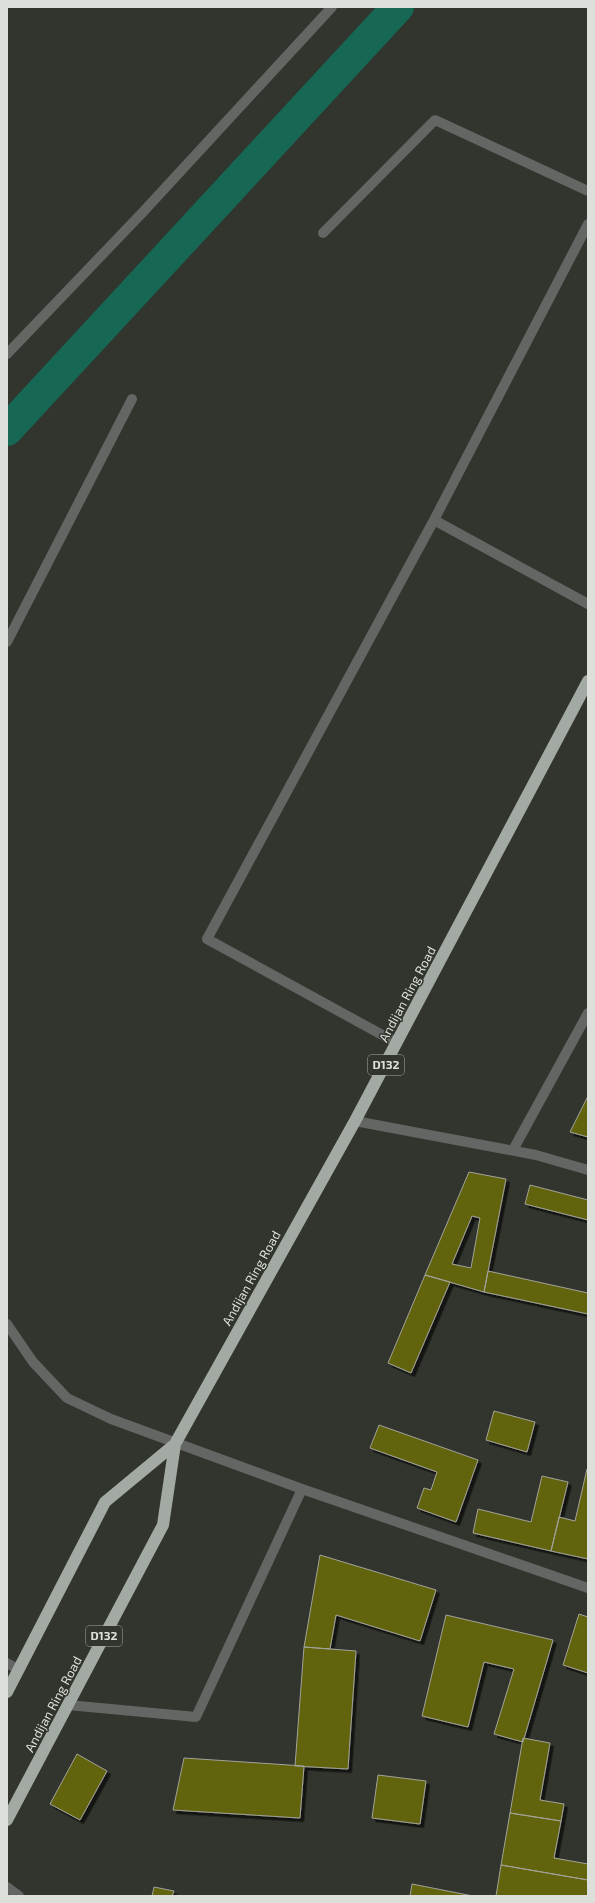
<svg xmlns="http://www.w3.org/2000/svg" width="595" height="1903" viewBox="0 0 595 1903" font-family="'Exo 2',sans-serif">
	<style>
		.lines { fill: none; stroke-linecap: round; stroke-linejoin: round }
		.canal { stroke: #166754; stroke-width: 32 }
		.building { fill: #62630a; stroke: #a2a39b; fill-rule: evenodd; filter: url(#shadow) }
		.minor { stroke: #636663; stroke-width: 10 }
		.highway { stroke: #a3aaa4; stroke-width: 12 }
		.labels { text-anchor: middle; stroke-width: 3; stroke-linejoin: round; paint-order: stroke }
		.shield { fill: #31352e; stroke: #a9aca7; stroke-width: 1 }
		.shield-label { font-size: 12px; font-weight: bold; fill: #dddfdb }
		.street-label { font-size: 13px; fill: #dddfdb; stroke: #31352e }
	</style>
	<defs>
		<filter id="shadow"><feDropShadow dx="3.5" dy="3.5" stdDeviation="0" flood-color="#0009"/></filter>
	</defs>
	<rect width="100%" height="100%" fill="#31352e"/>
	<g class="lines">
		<path class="canal" d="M7 430 398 7"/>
	</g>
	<path class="building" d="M588 1096V1137L570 1132Z
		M469 1172 506 1179 484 1292 425 1275ZM472 1216 480 1218 471 1268 452 1264Z
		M530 1185 588 1200V1220L525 1204Z
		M488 1271 588 1293V1314L484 1292Z
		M425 1275 450 1282 411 1373 388 1363Z
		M494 1411 535 1422 527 1452 486 1440Z
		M379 1425 478 1460 456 1522 417 1508 424 1488 431 1490 437 1472 370 1448Z
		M587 1469H588V1559L551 1551 559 1517 575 1521Z
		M542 1476 568 1482 551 1551 473 1533 478 1509 531 1522Z
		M320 1555 436 1590 420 1641 336 1615 330 1649 304 1647Z
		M579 1614 588 1617V1673L563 1665Z
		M446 1615 553 1640 523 1742 494 1734 514 1669 484 1662 468 1727 422 1716Z
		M304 1647 356 1651 348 1769 295 1766Z
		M523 1738 550 1743 540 1800 564 1804 561 1821 510 1813Z
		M77 1754 107 1771 80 1820 50 1804Z
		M184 1758 304 1766 300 1818 173 1810Z
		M378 1775 426 1781 420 1824 372 1818Z
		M510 1813 561 1821 554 1858 588 1864V1880L501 1865Z
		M501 1865 588 1880V1896H496Z
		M412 1884 473 1896H410Z
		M154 1887 174 1891 172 1896H152Z"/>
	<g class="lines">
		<path class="minor" d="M323 233 435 120 588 191
			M7 354 143 212 332 7
			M434 520 588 224
			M7 642 132 399
			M397 1043 207 939 434 520 588 604
			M355 1121 536 1155 588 1170
			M513 1150 588 1013
			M7 1324 33 1362 67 1398 111 1419 302 1489 588 1588
			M7 1663 19 1670
			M68 1705 196 1717 302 1489
			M7 1887 19 1896"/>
		<path class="highway" d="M7 1692 105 1502 175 1444 355 1121 588 681
			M7 1820 163 1525 175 1444"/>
	</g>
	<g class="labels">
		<g class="shield">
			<rect x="368" y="1055" width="36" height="20" rx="3"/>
			<rect x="86" y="1626" width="36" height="20" rx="3"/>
		</g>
		<g class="shield-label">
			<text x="386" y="1069">D132</text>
			<text x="104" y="1640">D132</text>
		</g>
		<g class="street-label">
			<text transform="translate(407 994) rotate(-62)" y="5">Andijan Ring Road</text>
			<text transform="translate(251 1278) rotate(-61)" y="5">Andijan Ring Road</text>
			<text transform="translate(53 1704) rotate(-62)" y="5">Andijan Ring Road</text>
		</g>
	</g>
	<rect width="595" height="1903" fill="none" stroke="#dddfdb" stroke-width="16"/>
</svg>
